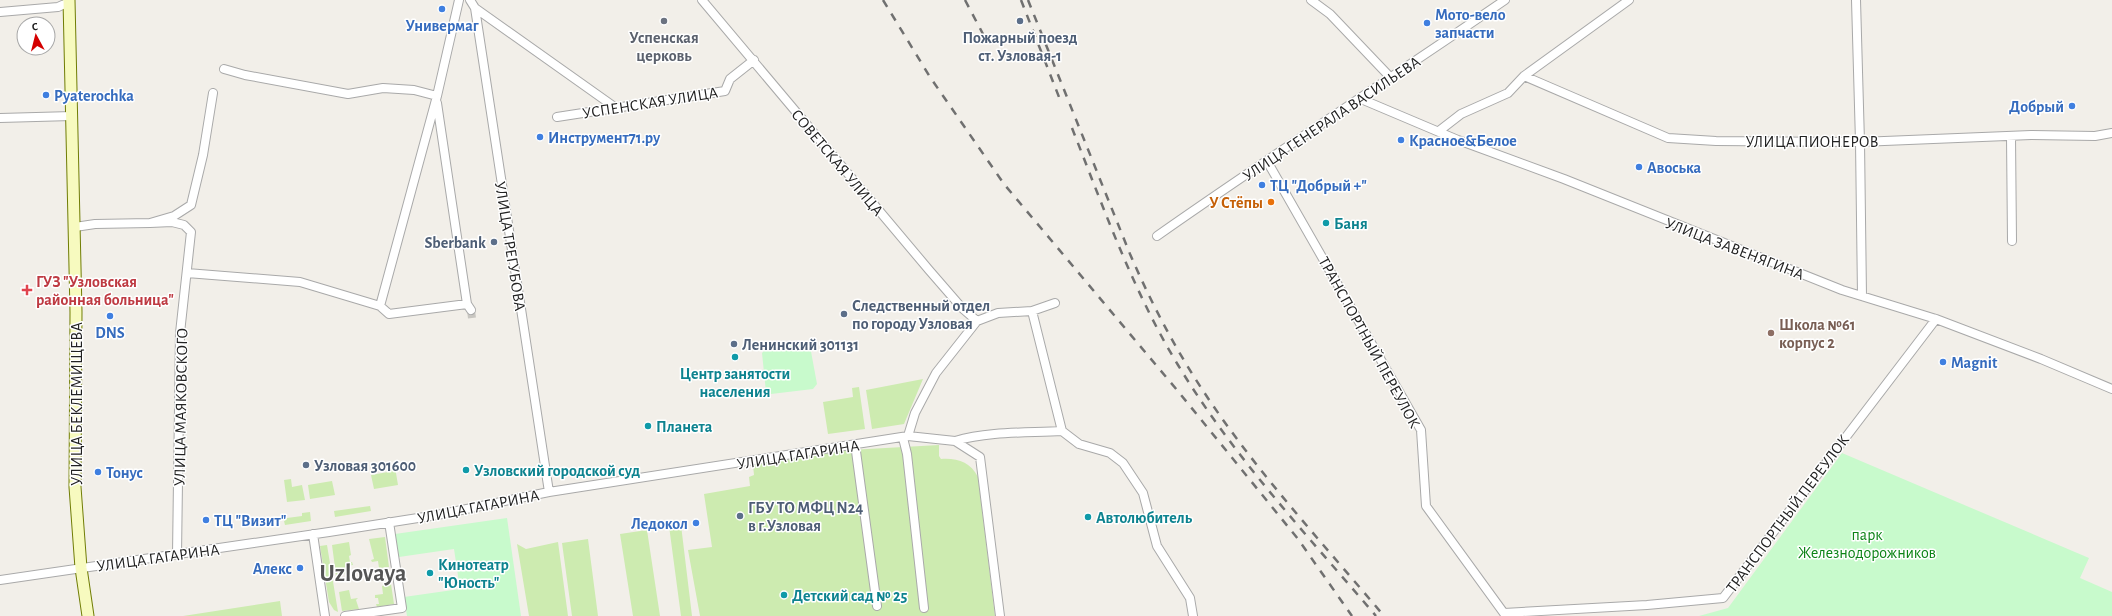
<svg xmlns="http://www.w3.org/2000/svg" width="2112" height="616" viewBox="0 0 2112 616" font-family="'Alegreya Sans',sans-serif">
	<style>
		.grass { fill: #cdebb0 }
		.park { fill: #c8facc }
		.lines { fill: none; stroke-linecap: round; stroke-linejoin: round }
		.street-tunnel { stroke: #c8c6c1; stroke-width: 8; stroke-dasharray: 8 4; stroke-linecap: butt }
		.street-casing { stroke: #a9a9a9; stroke-width: 10 }
		.secondary-casing { stroke: #707d05; stroke-width: 13 }
		.street { stroke: #fff; stroke-width: 8 }
		.secondary { stroke: #f7fabf; stroke-width: 11 }
		.rail { stroke: #707070; stroke-width: 2.5; stroke-dasharray: 8 8; stroke-linecap: butt }
		.shop-dot { fill: #3f7fe0; stroke: #fff; stroke-width: 1.5 }
		.worship-dot { fill: #6b7280; stroke: #fff; stroke-width: 1.5 }
		.service-dot { fill: #5c6f8a; stroke: #fff; stroke-width: 1.5 }
		.food-dot { fill: #e8710a; stroke: #fff; stroke-width: 1.5 }
		.culture-dot { fill: #0f9aa8; stroke: #fff; stroke-width: 1.5 }
		.health-dot { fill: #e0444e; stroke: #fff; stroke-width: 1.5 }
		.education-dot { fill: #8d6e63; stroke: #fff; stroke-width: 1.5 }
		.labels { text-anchor: middle; stroke-width: 3; stroke-linejoin: round; paint-order: stroke }
		.shop-label { font-size: 16px; font-weight: bold; fill: #366cbe; stroke: #fff; text-anchor: start }
		.worship-label { font-size: 16px; font-weight: bold; fill: #5b616d; stroke: #fff }
		.service-label { font-size: 16px; font-weight: bold; fill: #4e5e75; stroke: #fff; text-anchor: start }
		.street-label { font-size: 16px; fill: #222; stroke: #fff }
		.food-label { font-size: 16px; font-weight: bold; fill: #c56008; stroke: #fff; text-anchor: end }
		.culture-label { font-size: 16px; font-weight: bold; fill: #0d838f; stroke: #fff; text-anchor: start }
		.health-label { font-size: 16px; font-weight: bold; fill: #be3a42; stroke: #fff; text-anchor: start }
		.education-label { font-size: 16px; font-weight: bold; fill: #785e54; stroke: #fff; text-anchor: start }
		.park-label { font-size: 16px; fill: #0c8416; stroke: #fff }
		.town-label { font-size: 24px; font-weight: bold; fill: #555; stroke: #fff }
	</style>
	<rect width="100%" height="100%" fill="#f2efe9"/>
	<path class="grass" d="M923 379 904 424 872 429 866 390Z
		M859 387 865 429 828 434 823 402 853 397 852 388Z
		M939 445V456L941 459C958 458 970 462 978 477L995 616H700L688 550 712 547 704 494 750 486 749 477 754 475 753 465 850 450Z
		M395 467 398 485 374 489 371 475 388 472 387 468Z
		M291 479 292 487 302 485 305 500 287 502 284 480Z
		M332 481 335 495 310 499 308 485Z
		M370 506 371 511 335 517 334 511Z
		M310 512 311 521 285 525 284 521 287 518 302 516V513Z
		M681 525 692 616H681L669 526Z
		M647 530 660 616H633L620 534Z
		M385 537 389 567 379 568 378 561 372 562 371 560 374 559 369 539Z
		M588 539 598 616H572L562 543Z
		M349 542 351 555 349 556 350 562H352L353 565 346 566 347 573 336 575 332 545Z
		M558 542 568 616H529L517 544 526 549Z
		M327 545 338 612 334 610 329 602 320 546Z
		M391 584 394 604 377 607 376 604H379L378 598H375V595L383 594 382 586Z
		M349 590 351 599 358 598 356 600 359 609 342 611 339 592Z
		M280 601 282 616H183Z"/>
	<path class="park" d="M805 343 810 346 817 384 813 389 771 394 766 392 762 353 766 349Z
		M1842 453 2089 558 2080 578 2112 592V616H1699L1728 608Z
		M507 518 521 616H407L404 597 460 589 454 549 399 557 395 534Z"/>
	<g class="lines">
		<path class="street-tunnel" d="M471 310 472 318"/>
		<defs>
			<path id="street" d="M459 0 437 96 380 306 389 314 467 304 471 310
				M470 0 475 8 549 492
				M702 0 929 270 962 308 977 321
				M1311 0 1330 14 1391 78
				M1856 0 1860 142 1862 296
				M475 8 616 108
				M0 12 58 7 69 2
				M224 69 245 75 348 94 383 88 414 90 437 96
				M1524 76 1668 138 1716 141 1860 142 2031 135 2095 136 2112 133
				M1361 99 1458 140 1564 179 1842 290 1936 319 2041 359 2112 389
				M437 103 467 304
				M557 117 725 91 730 79 754 60
				M0 118 72 116
				M1439 131 1461 114 1508 93 1524 76 1629 0
				M2011 137 2012 241
				M1267 161 1421 430 1426 506 1506 616
				M150 223 172 222 184 225 191 232 180 333 177 555
				M75 227 95 224 150 223 174 216 191 205 203 155 213 93
				M1157 236C1272 155 1390 79 1505 0
				M187 273 300 282 380 306
				M1032 311 1062 431 1079 444 1110 453 1123 463 1143 493 1157 546 1190 598 1193 616
				M908 436 915 413 936 373 977 321 998 313 1032 311 1055 303
				M903 438 907 454 924 608
				M955 441C989 431 1027 433 1062 431
				M855 444 877 606
				M313 534 325 616
				M0 580 329 532 437 515 549 492 908 436 955 441 980 457 1000 616
				M1504 613 1647 605 1723 598 1936 319
				M345 616 402 608 389 522"/>
			<path id="secondary" d="M69 0 76 312 75 487 81 568 88 616"/>
		</defs>
		<use href="#street" class="street-casing"/>
		<use href="#secondary" class="secondary-casing"/>
		<use href="#street" class="street"/>
		<use href="#secondary" class="secondary"/>
		<path class="rail" d="M883 0 930 77 1004 184 1177 390 1298 539 1352 616
			M965 0 983 34
			M1021 0 1059 97
			M1028 0 1130 254C1146 291 1164 327 1185 362 1240 454 1315 534 1384 616
			M1072 128C1104 209 1133 291 1178 365 1233 456 1307 535 1376 616"/>
	</g>
	<g class="shop-dot">
		<circle cx="442" cy="9" r="4"/>
		<circle cx="1427" cy="23" r="4"/>
		<circle cx="46" cy="95" r="4"/>
		<circle cx="2072" cy="106" r="4"/>
		<circle cx="540" cy="137" r="4"/>
		<circle cx="1401" cy="140" r="4"/>
		<circle cx="1639" cy="167" r="4"/>
		<circle cx="1262" cy="185" r="4"/>
		<circle cx="110" cy="316" r="4"/>
		<circle cx="1943" cy="362" r="4"/>
		<circle cx="98" cy="472" r="4"/>
		<circle cx="206" cy="520" r="4"/>
		<circle cx="696" cy="523" r="4"/>
		<circle cx="300" cy="568" r="4"/>
	</g>
	<circle class="worship-dot" cx="664" cy="21" r="4"/>
	<g class="service-dot">
		<circle cx="1020" cy="21" r="4"/>
		<circle cx="494" cy="242" r="4"/>
		<circle cx="844" cy="314" r="4"/>
		<circle cx="734" cy="344" r="4"/>
		<circle cx="306" cy="465" r="4"/>
		<circle cx="740" cy="516" r="4"/>
	</g>
	<circle class="food-dot" cx="1271" cy="202" r="4"/>
	<g class="culture-dot">
		<circle cx="1326" cy="223" r="4"/>
		<circle cx="735" cy="357" r="4"/>
		<circle cx="648" cy="426" r="4"/>
		<circle cx="466" cy="470" r="4"/>
		<circle cx="1088" cy="517" r="4"/>
		<circle cx="430" cy="573" r="4"/>
		<circle cx="784" cy="595" r="4"/>
	</g>
	<path class="health-dot" d="M25 284h4v4h4v4h-4v4h-4v-4h-4v-4h4z"/>
	<circle class="education-dot" cx="1771" cy="333" r="4"/>
	<g class="labels">
		<g class="shop-label">
			<text x="1435" y="20">Мото-вело<tspan x="1435" dy="18">запчасти</tspan></text>
			<text x="442" y="31" text-anchor="middle">Универмаг</text>
			<text x="54" y="101">Pyaterochka</text>
			<text x="2064" y="112" text-anchor="end">Добрый</text>
			<text x="548" y="143">Инструмент71.ру</text>
			<text x="1409" y="146">Красное&amp;Белое</text>
			<text x="1647" y="173">Авоська</text>
			<text x="1270" y="191">ТЦ "Добрый +"</text>
			<text x="110" y="338" text-anchor="middle">DNS</text>
			<text x="1951" y="368">Magnit</text>
			<text x="106" y="478">Тонус</text>
			<text x="214" y="526">ТЦ "Визит"</text>
			<text x="688" y="529" text-anchor="end">Ледокол</text>
			<text x="292" y="574" text-anchor="end">Алекс</text>
		</g>
		<g class="worship-label">
			<text x="664" y="43">Успенская<tspan x="664" dy="18">церковь</tspan></text>
		</g>
		<g class="service-label">
			<text x="1020" y="43" text-anchor="middle">Пожарный поезд<tspan x="1020" dy="18">ст. Узловая-1</tspan></text>
			<text x="486" y="248" text-anchor="end">Sberbank</text>
			<text x="852" y="311">Следственный отдел<tspan x="852" dy="18">по городу Узловая</tspan></text>
			<text x="742" y="350">Ленинский 301131</text>
			<text x="314" y="471">Узловая 301600</text>
			<text x="748" y="513">ГБУ ТО МФЦ N24<tspan x="748" dy="18">в г.Узловая</tspan></text>
		</g>
		<g class="street-label">
			<text transform="translate(650 102) rotate(-9)" y="6">УСПЕНСКАЯ УЛИЦА</text>
			<text transform="translate(1331 118) rotate(-34)" y="6">УЛИЦА ГЕНЕРАЛА ВАСИЛЬЕВА</text>
			<text x="1812" y="147">УЛИЦА ПИОНЕРОВ</text>
			<text transform="translate(838 162) rotate(50)" y="6">СОВЕТСКАЯ УЛИЦА</text>
			<text transform="translate(511 246) rotate(81)" y="6">УЛИЦА ТРЕГУБОВА</text>
			<text transform="translate(1735 248) rotate(21)" y="6">УЛИЦА ЗАВЕНЯГИНА</text>
			<text transform="translate(1370 342) rotate(61)" y="6">ТРАНСПОРТНЫЙ ПЕРЕУЛОК</text>
			<text transform="translate(76 404) rotate(-90)" y="6">УЛИЦА БЕКЛЕМИЩЕВА</text>
			<text transform="translate(180 407) rotate(-89)" y="6">УЛИЦА МАЯКОВСКОГО</text>
			<text transform="translate(798 454) rotate(-9)" y="6">УЛИЦА ГАГАРИНА</text>
			<text transform="translate(478 506) rotate(-11)" y="6">УЛИЦА ГАГАРИНА</text>
			<text transform="translate(1787 513) rotate(-53)" y="6">ТРАНСПОРТНЫЙ ПЕРЕУЛОК</text>
			<text transform="translate(158 557) rotate(-8)" y="6">УЛИЦА ГАГАРИНА</text>
		</g>
		<g class="food-label">
			<text x="1263" y="208">У Стёпы</text>
		</g>
		<g class="culture-label">
			<text x="1334" y="229">Баня</text>
			<text x="735" y="379" text-anchor="middle">Центр занятости<tspan x="735" dy="18">населения</tspan></text>
			<text x="656" y="432">Планета</text>
			<text x="474" y="476">Узловский городской суд</text>
			<text x="1096" y="523">Автолюбитель</text>
			<text x="438" y="570">Кинотеатр<tspan x="438" dy="18">"Юность"</tspan></text>
			<text x="792" y="601">Детский сад № 25</text>
		</g>
		<g class="health-label">
			<text x="36" y="287">ГУЗ "Узловская<tspan x="36" dy="18">районная больница"</tspan></text>
		</g>
		<g class="education-label">
			<text x="1779" y="330">Школа №61<tspan x="1779" dy="18">корпус 2</tspan></text>
		</g>
		<g class="park-label">
			<text x="1867" y="540">парк<tspan x="1867" dy="18">Железнодорожников</tspan></text>
		</g>
		<g class="town-label">
			<text x="363" y="581">Uzlovaya</text>
		</g>
	</g>
	<g transform="translate(36 36) rotate(353)"><circle r="19" fill="#ffffff" stroke="#a7a7a7"/>
	<path d="M0-3L7 15L0 10L-7 15Z" fill="#d40000"/>
	<text y="-6" font-size="11" font-weight="bold" text-anchor="middle" fill="#222222">С</text>
	</g>
</svg>
